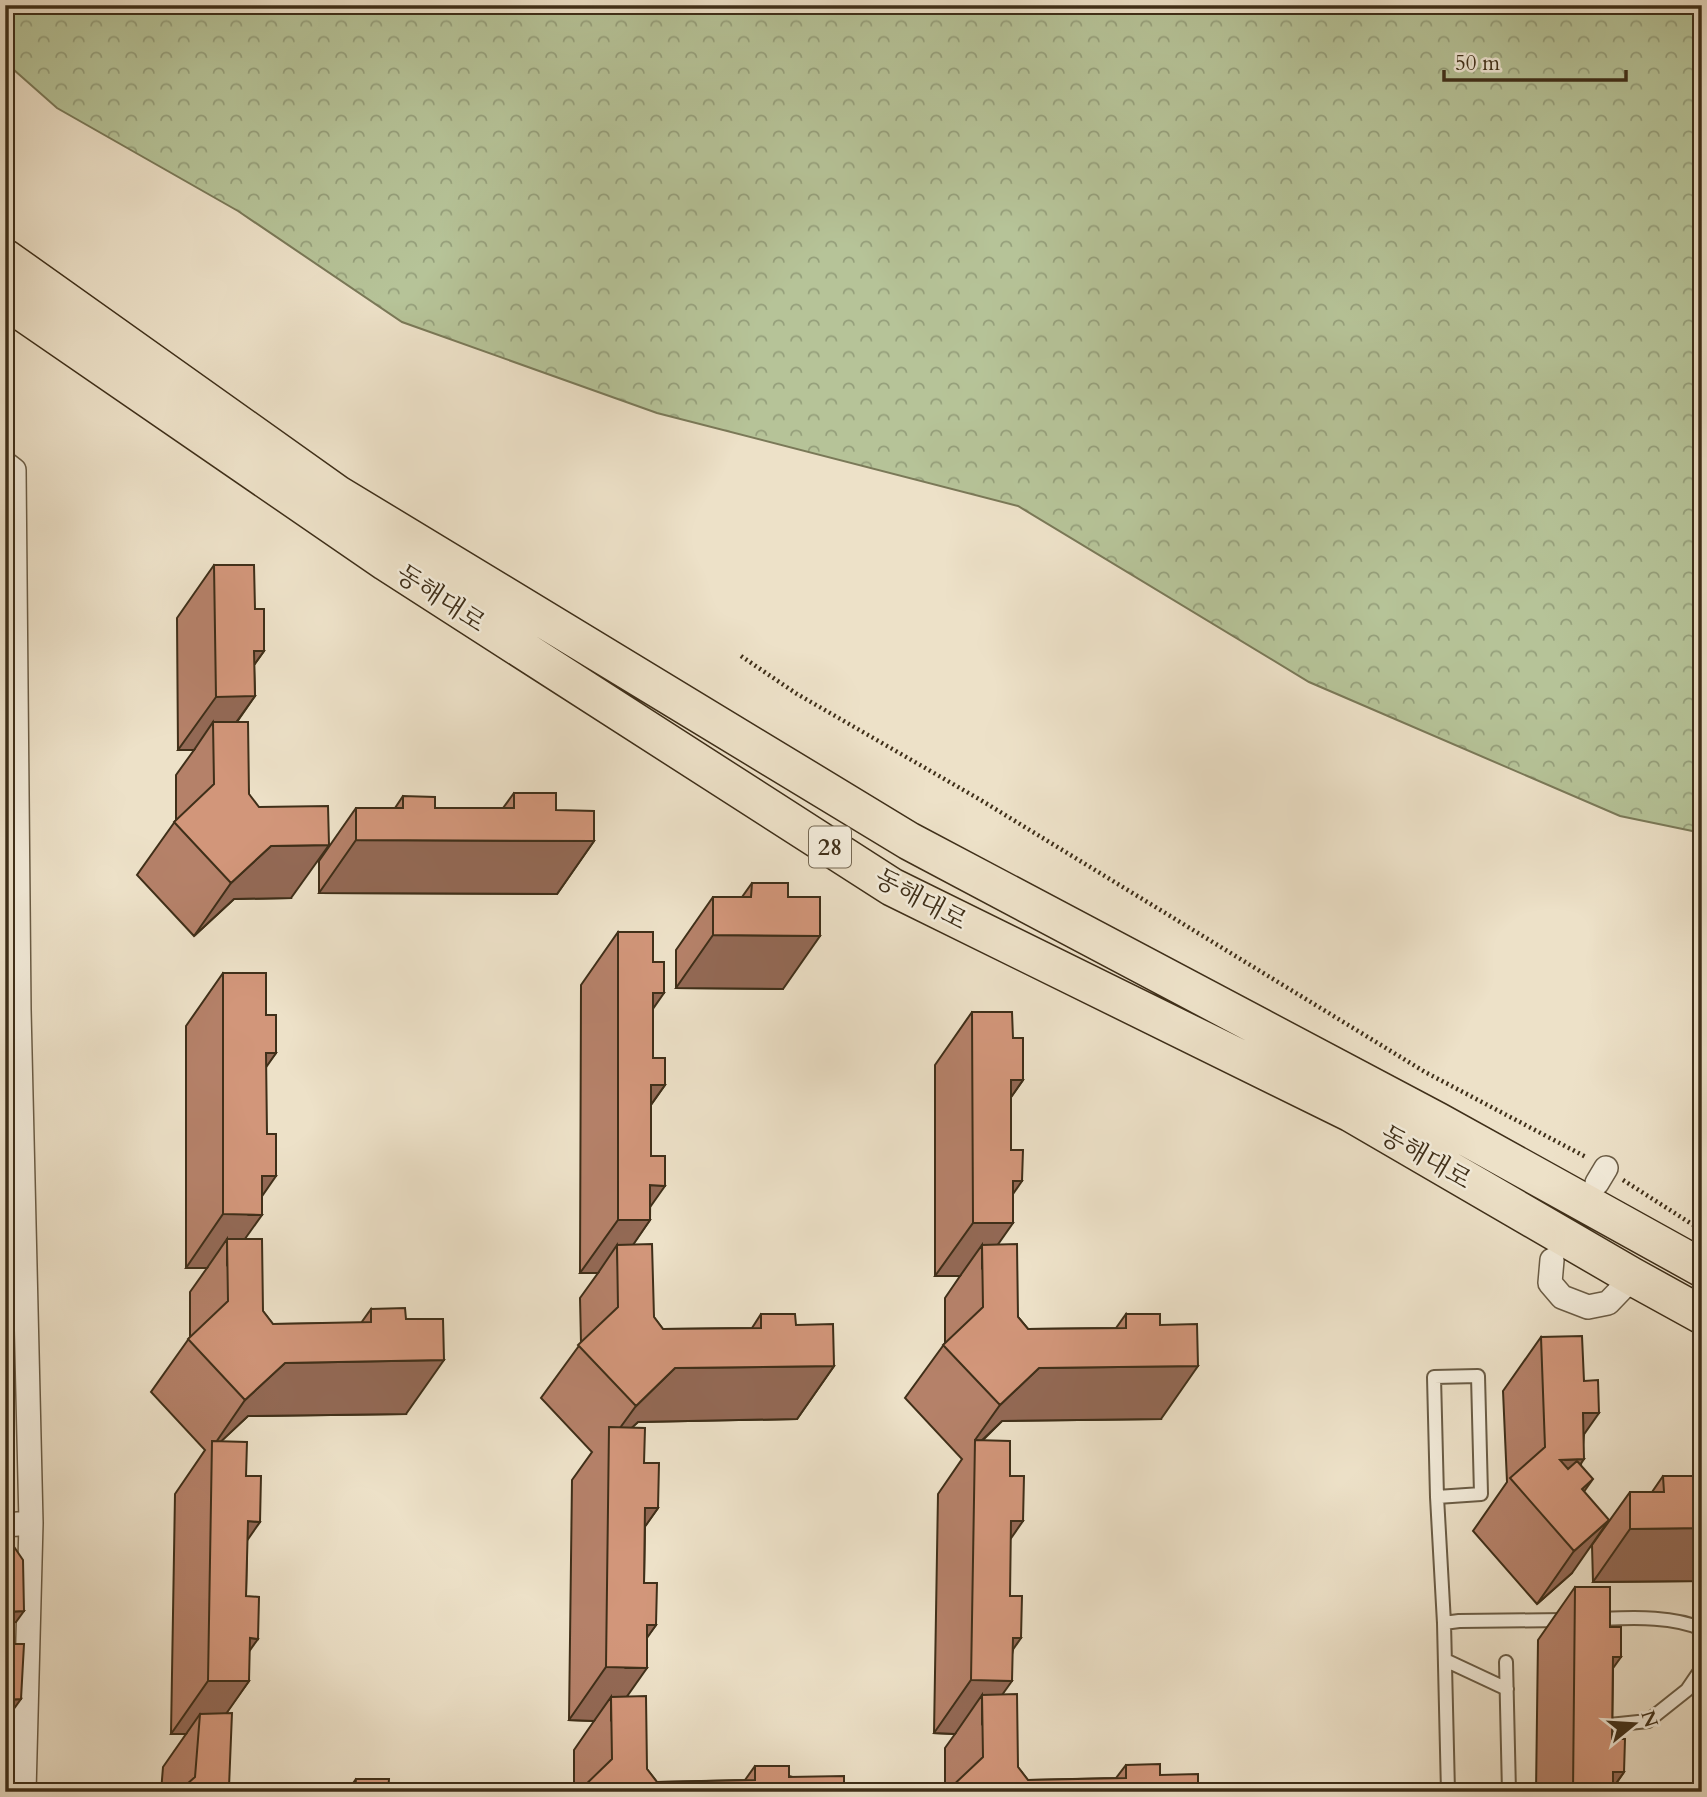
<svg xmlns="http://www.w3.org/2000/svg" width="1707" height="1797" viewBox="0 0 1707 1797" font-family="Cardo,'Noto Serif KR',serif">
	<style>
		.forest { fill: url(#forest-crowns); stroke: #7a7958; stroke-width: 2 }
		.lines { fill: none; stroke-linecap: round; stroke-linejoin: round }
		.lane-casing { stroke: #6a5c45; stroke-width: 16 }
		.street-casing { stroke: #6a5c45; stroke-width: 26 }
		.primary-casing { stroke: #3f2f19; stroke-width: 40 }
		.path { stroke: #3f2f19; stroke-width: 4.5; stroke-dasharray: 2 3.5; stroke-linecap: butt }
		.lane { stroke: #f3ecdb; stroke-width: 12 }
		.street { stroke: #f3ecdb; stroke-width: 23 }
		.primary { stroke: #ede1c8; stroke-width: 37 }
		.wall { fill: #b58169; stroke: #3f2f19; stroke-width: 2 }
		.shaded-wall { fill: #936955; stroke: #3f2f19; stroke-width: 2 }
		.building { fill: #d2967a; stroke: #3f2f19; stroke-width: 2 }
		.labels { text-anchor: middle; stroke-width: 5; stroke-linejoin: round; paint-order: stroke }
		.shield { fill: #f3ecdb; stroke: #756853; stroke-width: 2 }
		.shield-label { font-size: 24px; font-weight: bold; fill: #3f2f19 }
		.street-label { font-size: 26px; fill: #3f2f19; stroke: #f3ecdb }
	</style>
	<defs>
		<pattern id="forest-crowns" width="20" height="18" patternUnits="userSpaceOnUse" patternTransform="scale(1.75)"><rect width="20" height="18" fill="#b6c398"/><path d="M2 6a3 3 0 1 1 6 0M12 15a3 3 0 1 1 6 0" fill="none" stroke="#959f7b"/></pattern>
	</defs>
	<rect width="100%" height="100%" fill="#ede1c8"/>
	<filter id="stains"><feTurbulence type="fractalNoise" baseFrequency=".00286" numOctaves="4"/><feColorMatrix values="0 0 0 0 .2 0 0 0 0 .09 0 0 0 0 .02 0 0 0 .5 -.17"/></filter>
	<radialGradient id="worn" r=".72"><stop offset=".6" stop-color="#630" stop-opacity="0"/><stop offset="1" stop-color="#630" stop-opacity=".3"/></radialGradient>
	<path class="forest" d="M5 5H1702V833L1620 816 1309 682 1018 506 657 413 402 322 238 211 57 108 5 62Z"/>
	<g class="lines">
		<defs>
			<path id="lane" d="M1437 1497 1481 1494 1478 1376 1434 1377 1437 1497 1444 1623 1459 1621 1566 1620
				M1595 1619C1629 1618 1671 1615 1702 1629
				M1444 1623 1448 1792
				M1445 1660 1507 1689
				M1506 1662 1509 1792
				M1600 1726 1648 1721 1687 1690 1702 1668"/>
			<path id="street" d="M5 463 14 470 19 1010 31 1523 24 1792
				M1597 1183 1606 1168
				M1552 1260 1550 1283 1562 1297 1588 1307 1608 1303 1633 1277
				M5 1525 31 1523"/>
			<path id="primary" d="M5 258 337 494 909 841 1437 1121 1702 1268
				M5 300 386 562 892 887 1351 1113 1633 1277 1702 1315"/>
		</defs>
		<use href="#lane" class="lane-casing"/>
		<use href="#street" class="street-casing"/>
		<use href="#primary" class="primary-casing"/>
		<path class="path" d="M741 656 797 694 979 799 1425 1072 1586 1157
			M1623 1180 1698 1228"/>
		<use href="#lane" class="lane"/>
		<use href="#street" class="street"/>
		<use href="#primary" class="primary"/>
	</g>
	<path class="wall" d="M214 565 255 609 264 651 254 665 255 696 237 722 249 794 291 898 234 899 194 936 137 875 176 820V775L194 750H178L177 618Z
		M514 793 556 810 594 841 557 894 319 893V861L356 808H395L403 796 435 808H503Z
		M752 883 788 897 783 989 676 988V950L713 897H742Z
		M618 932 653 1009V1058L665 1085 651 1105 650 1220 633 1244 654 1317 663 1329 752 1328 761 1314 796 1325 834 1366 797 1419 638 1422 631 1428 644 1463 658 1508 645 1526 644 1583 656 1625 647 1637 627 1697 647 1769 657 1782 745 1780 755 1766 844 1792H574V1750L594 1721 569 1720 572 1480 592 1452 541 1398 581 1343 580 1298 598 1273H580L581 985Z
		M223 973 266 1015 276 1053 266 1066 262 1196 245 1239 263 1311 273 1324 361 1323 371 1309 406 1414 248 1416 221 1441 247 1540 246 1596 249 1651V1681L226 1713 229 1787 235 1792H161L163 1767 186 1734H171L175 1494 205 1450 151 1392 190 1337V1292L207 1268H186V1026Z
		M972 1012 1013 1038 1023 1080 1011 1097V1150L1013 1194 998 1244 1018 1317 1028 1329 1116 1328 1126 1314 1161 1419 1002 1421 982 1441 1010 1539V1596L1013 1650 1003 1694 1018 1767 1028 1780 1116 1778 1126 1765 1160 1775 1198 1792H945V1748L955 1734 934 1733 938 1494 962 1459 905 1398 945 1343V1298L960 1276H935V1065Z
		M1541 1337 1584 1435 1581 1465 1584 1491 1572 1573 1537 1604 1473 1531 1507 1482 1503 1391Z
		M1663 1476 1699 1492H1702V1581L1593 1582 1592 1545 1630 1492H1652Z
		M1575 1587 1610 1627 1613 1668 1612 1739 1624 1772 1613 1788V1792H1536L1538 1640Z
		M356 1779 388 1792 349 1789Z"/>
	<path class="shaded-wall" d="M254 651H264L232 696H255L217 749 213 722 194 750H178L216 697Z
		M356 840 594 841 557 894 319 893Z
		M329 845 291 898 234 899 194 936 231 883 271 846Z
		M713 935 820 936 783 989 676 988Z
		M653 993H664L627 1046Z
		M266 1053H276L239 1106Z
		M1011 1080H1023L986 1133Z
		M651 1085H665L627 1138Z
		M262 1176H276L249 1215H262L227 1264V1239L207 1268H186L223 1214Z
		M1013 1181H1022L993 1223H1013L982 1267V1245L960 1276H935L973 1223Z
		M650 1185 665 1186 641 1220H650L618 1267 617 1245 598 1273H580L618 1220Z
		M444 1360 406 1414 248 1416 212 1450V1448L245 1400 285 1363Z
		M834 1366 797 1419 638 1422 609 1449V1443L636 1406 675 1368Z
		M1198 1366 1161 1419 1002 1421 975 1447V1440L1000 1405 1039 1368Z
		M1583 1413H1599L1566 1460 1584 1459 1547 1512 1545 1466Z
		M1593 1479 1556 1531 1582 1489Z
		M645 1508H658L621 1561Z
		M1609 1520 1572 1573 1537 1604 1574 1551Z
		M248 1521 260 1522 223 1575Z
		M1011 1521H1023L986 1574Z
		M1702 1528V1581L1593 1582 1630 1529Z
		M24 1611 16 1622 5 1623V1612Z
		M647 1625H656L626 1668H647L611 1719V1697L594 1721 569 1720 606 1667Z
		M250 1638 258 1639 228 1681H249L212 1734 200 1714 186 1734H171L208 1681Z
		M1013 1638H1021L992 1680 1012 1681 982 1723V1695L955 1734 934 1733 971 1680Z
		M1613 1657H1621L1583 1710Z
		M21 1699 13 1710 5 1711V1700Z
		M1613 1772H1624L1610 1792Z"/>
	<path class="building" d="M214 565H254L255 609H264V651H254L255 696 216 697Z
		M213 722H248L249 794 259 807 328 806 329 845 271 846 231 883 174 822 214 784Z
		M514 793H556V810L594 811V841L356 840V808H403V796L435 797V808H514Z
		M752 883H788V897H820V936L713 935V897H751Z
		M618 932H653V962H664V993H653V1058H665V1085H651V1156H665V1186L650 1185V1220H618Z
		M223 973H266V1015H276V1053H266L267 1134H276V1176H262V1215L223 1214Z
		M972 1012H1012L1013 1038H1023V1080H1011V1150H1023L1022 1181H1013V1223H973Z
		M227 1239H262L263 1311 273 1324 371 1322V1309L405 1308 406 1319H443L444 1360 285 1363 245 1400 188 1339 228 1301Z
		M652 1244 654 1317 663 1329 761 1328V1314H795L796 1325 833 1324 834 1366 675 1368 636 1406 578 1345 618 1307 617 1245Z
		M1017 1244 1018 1317 1028 1329 1126 1328V1314H1160V1325L1197 1324 1198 1366 1039 1368 1000 1405 943 1345 983 1307 982 1245Z
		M1582 1336 1584 1381 1598 1380 1599 1413H1583L1584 1459 1560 1460 1568 1469 1577 1461 1593 1479 1582 1489 1609 1520 1574 1551 1510 1478 1545 1447 1541 1337Z
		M609 1427 645 1428 644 1463H659L658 1508H645L644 1583H657L656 1625H647V1668L606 1667Z
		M975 1440 1010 1441V1476H1024L1023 1521H1011L1010 1596H1022L1021 1638H1013L1012 1681 971 1680Z
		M212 1441 247 1442 246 1476H261L260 1522 248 1521 246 1596 259 1597 258 1639 250 1638 249 1681H208Z
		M1663 1476H1698L1699 1492H1702V1528L1630 1529V1492H1664Z
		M5 1535H6L23 1560 24 1611 5 1612Z
		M1575 1587H1610V1627H1621V1657H1613L1612 1739H1625L1624 1772H1613V1792H1573Z
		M5 1644H24L21 1699 5 1700Z
		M1017 1694 1018 1767 1028 1780 1126 1778V1765L1160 1764V1775L1198 1774V1792H946L983 1757 982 1695Z
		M646 1696 647 1769 657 1782 755 1780V1766H789V1777L844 1776V1792H578L612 1759 611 1697Z
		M232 1713 229 1787 235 1792H178L195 1777 200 1714Z
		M356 1779H389L388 1792H293L355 1789Z"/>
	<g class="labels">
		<rect class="shield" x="809" y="826.5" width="42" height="41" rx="5"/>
		<g class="shield-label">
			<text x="830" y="855">28</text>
		</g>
		<g class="street-label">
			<text transform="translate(441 598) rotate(33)" y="9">동해대로</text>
			<text transform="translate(921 899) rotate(28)" y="9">동해대로</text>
			<text transform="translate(1426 1157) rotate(30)" y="9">동해대로</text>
		</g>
	</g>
	<rect width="1707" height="1797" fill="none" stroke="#ede1c8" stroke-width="28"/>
	<rect x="7" y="7" width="1693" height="1783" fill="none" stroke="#3f2f19" stroke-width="3.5"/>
	<rect x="14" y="14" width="1679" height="1769" fill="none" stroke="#3f2f19" stroke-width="2"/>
	<g transform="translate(1634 1724) rotate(72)" stroke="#f3ecdb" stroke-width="5" paint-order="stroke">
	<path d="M0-5L12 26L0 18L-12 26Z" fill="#3f2f19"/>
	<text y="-10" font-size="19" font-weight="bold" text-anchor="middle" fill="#3f2f19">N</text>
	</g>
	<path d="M1444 70v10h182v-10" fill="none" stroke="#3f2f19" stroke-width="3.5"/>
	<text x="1455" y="70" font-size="21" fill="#3f2f19" stroke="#f3ecdb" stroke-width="5" paint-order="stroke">50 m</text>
	<rect width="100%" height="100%" filter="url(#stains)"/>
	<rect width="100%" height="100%" fill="url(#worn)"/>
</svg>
